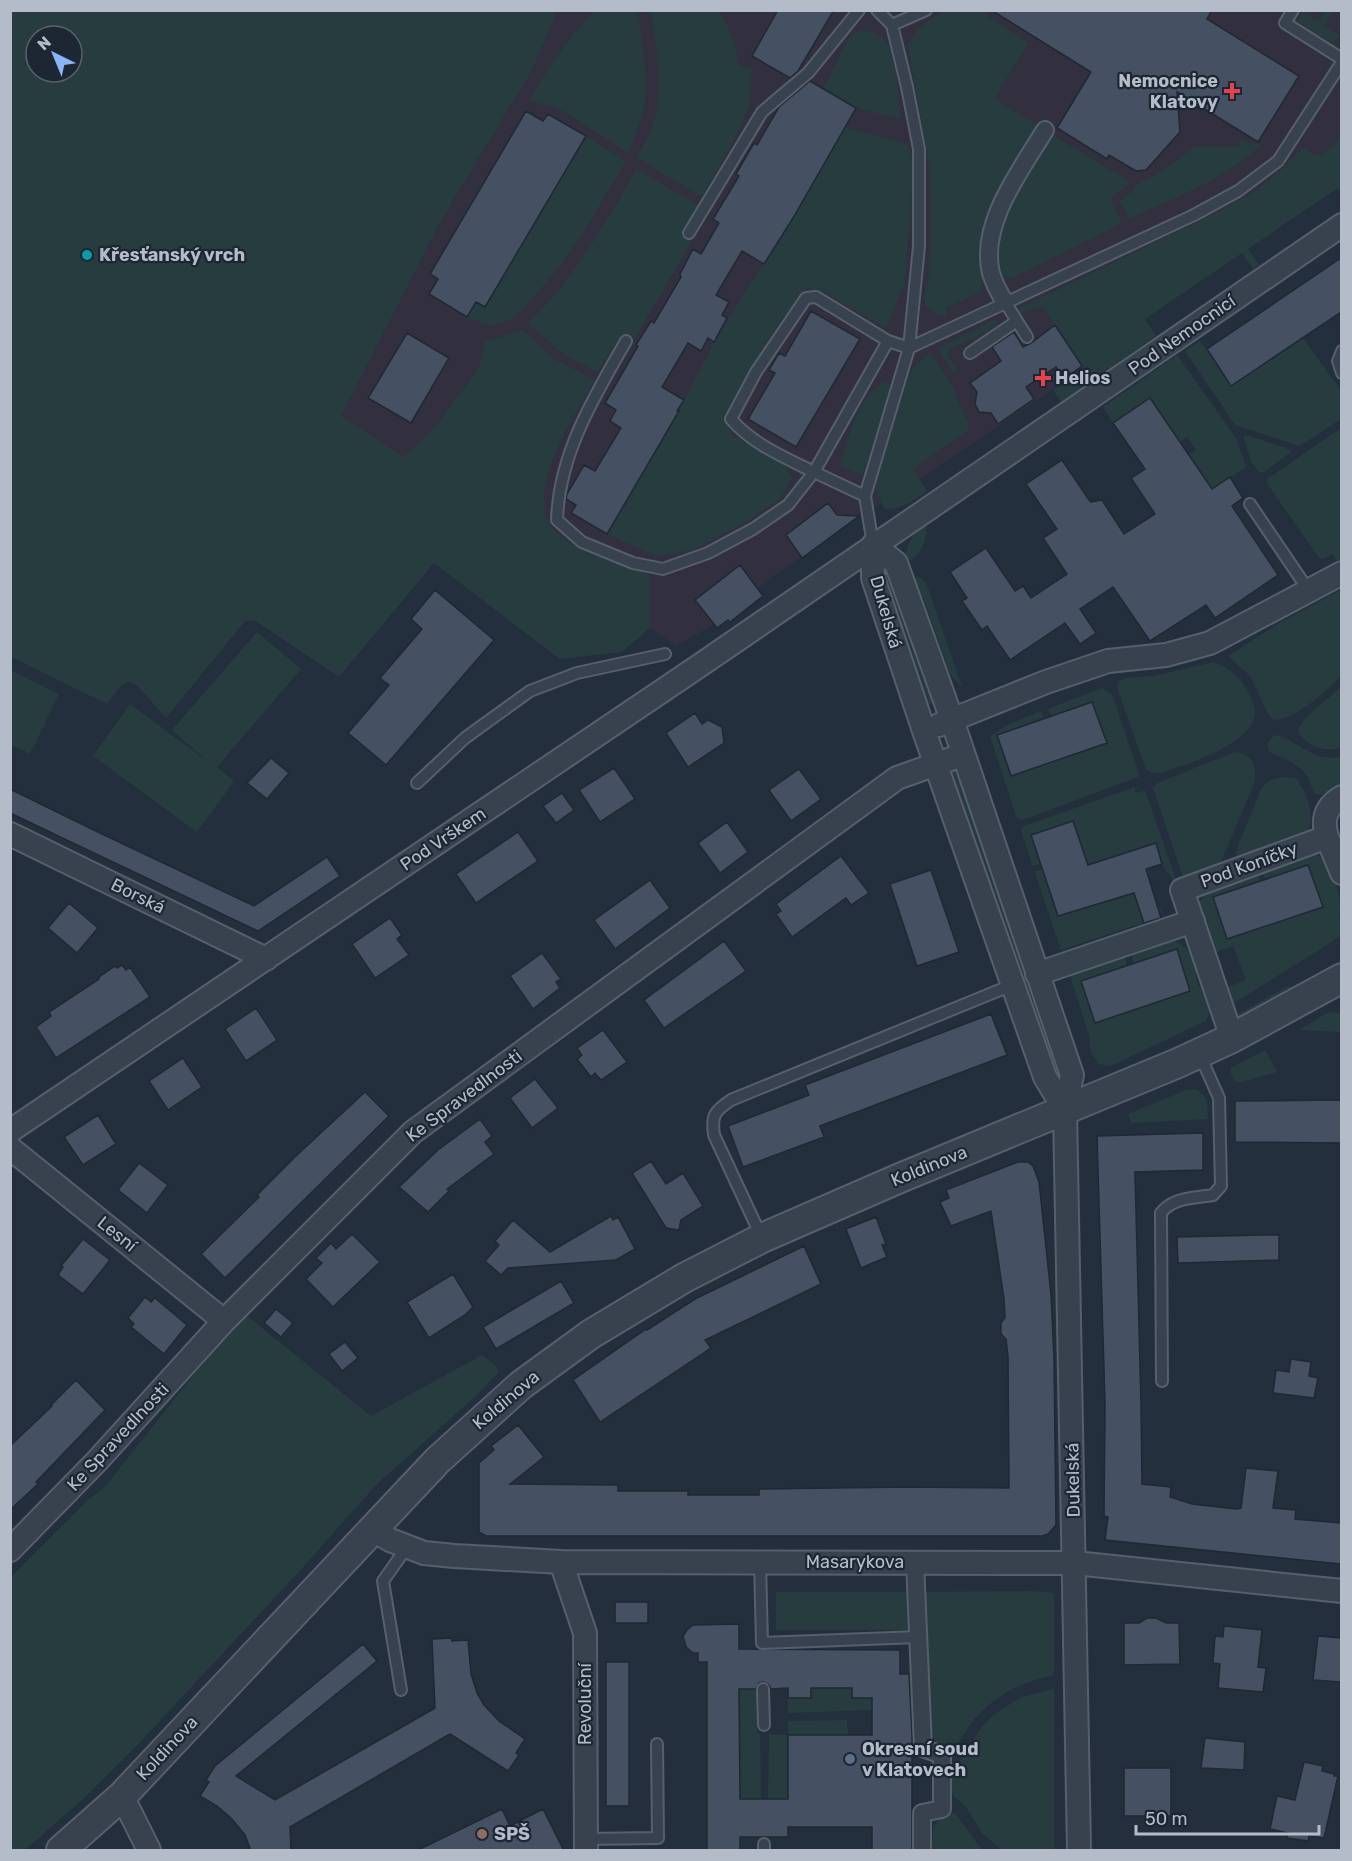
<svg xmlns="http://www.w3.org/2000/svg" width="1352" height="1861" viewBox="0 0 1352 1861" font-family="Rubik,sans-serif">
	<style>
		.medical { fill: #32303f }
		.green { fill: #263c3f; fill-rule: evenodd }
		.building { fill: #455162; stroke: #1f2835; stroke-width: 1.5; fill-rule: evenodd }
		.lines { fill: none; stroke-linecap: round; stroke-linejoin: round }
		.service-casing { stroke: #565f6c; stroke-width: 14 }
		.pedestrian-casing { stroke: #565f6c; stroke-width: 20 }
		.minor-casing { stroke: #565f6c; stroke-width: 26 }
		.tertiary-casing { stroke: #565f6c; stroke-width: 32 }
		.service { stroke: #38414e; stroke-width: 10 }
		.pedestrian { stroke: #38414e; stroke-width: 16 }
		.minor { stroke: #38414e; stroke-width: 22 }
		.tertiary { stroke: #38414e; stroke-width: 28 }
		.health-dot { fill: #e0444e; stroke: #1d2633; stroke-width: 2 }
		.culture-dot { fill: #0f9aa8; stroke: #1d2633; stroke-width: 2 }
		.service-dot { fill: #5c6f8a; stroke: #1d2633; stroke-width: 2 }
		.education-dot { fill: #8d6e63; stroke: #1d2633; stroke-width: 2 }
		.labels { text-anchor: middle; stroke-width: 4.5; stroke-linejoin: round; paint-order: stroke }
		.poi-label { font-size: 18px; font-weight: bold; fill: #b4bcc9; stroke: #1d2633; text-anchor: start }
		.street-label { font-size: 18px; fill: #b4bcc9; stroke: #1d2633 }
	</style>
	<rect width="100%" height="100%" fill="#242f3e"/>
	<path class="medical" d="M381 11H1341V175L1067 342 1084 368 885 503 867 509 758 588 763 596 730 622 728 620 714 624 677 646 341 416Z"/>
	<path class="green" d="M596 10 637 11C641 36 646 63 646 90 645 111 636 133 629 153L556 107 528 101C548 69 568 37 596 10Z
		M945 10 983 11 988 16 1029 43 994 98 1040 127 982 254V291L946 308V316L937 315 926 306 924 297 929 275 931 240 930 168 908 47C916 27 928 20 945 10Z
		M10 11H554L555 15 532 70 440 222 341 416 403 457 433 430 460 394 480 366 485 342 523 330 553 359 595 380C576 413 521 495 554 530 574 551 623 566 649 575L650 628 622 652 560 659 434 563 339 677 256 621H245L166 718 137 685 129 681 122 685 107 704 11 657ZM36 36H72V72H36Z
		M651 11H718C731 28 735 45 739 66L752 68 749 105 738 132 702 197 637 158C642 148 648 138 652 128 665 89 657 50 651 11Z
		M1325 11H1333L1324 26 1341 36 1332 43 1298 22 1302 12 1318 21Z
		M861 30C869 31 880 34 886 41 895 52 899 104 901 119L856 108 823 89 851 35Z
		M844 127 908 144 914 165 905 282 886 328 820 290 807 288C773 327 751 366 727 412L732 435 784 464 792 478 780 499 746 522 693 550 657 556 607 534 636 481H638L679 411 714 342 770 253H772L827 155 829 156 844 131Z
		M1341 134V193L1338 188 1248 249 1259 265 1253 269 1242 253 1145 319 1156 336 1061 402 1053 390 1084 368 1042 306 1022 313 1017 309 1214 214 1256 191 1280 171 1302 148 1318 156 1336 144Z
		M1053 135 1129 181 1127 185 1110 199 1122 223 1010 279 1002 275 998 269 997 251 1003 219Z
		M586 136 626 161 580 238 556 271 525 307 510 320 490 326 467 317 476 302 485 307Z
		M1241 139 1246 142 1261 144C1229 179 1172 198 1129 219L1120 201 1133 191 1137 185 1160 172 1196 146 1238 147Z
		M637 169 698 205 682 236 692 241 633 341 621 335 598 372 563 354 528 323C574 280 605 223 637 169Z
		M996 319V327L950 349 947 355 958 370 954 373 938 348Z
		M1303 338 1341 391V419L1300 446 1235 425 1185 351 1200 341 1232 385Z
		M930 352 955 390 960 407 969 422 968 431 913 469 927 491C913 501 902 510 884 509L876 489 879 472 910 372Z
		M1177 355 1236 438 1246 467 1212 489 1188 455 1196 450 1187 437 1180 442 1113 423 1103 407Z
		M883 382 888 383 890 391 862 475 840 466C849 437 856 400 883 382Z
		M1341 428 1342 558 1336 561 1333 554 1323 559 1319 558 1268 485 1266 480Z
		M1245 435 1289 449 1291 452 1264 472H1259L1251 462 1244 438Z
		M925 521C930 538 920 557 904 565 906 546 911 534 925 521Z
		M885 568 890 570 933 700 929 706 926 704 886 589Z
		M917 577 923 579 927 585 962 687 950 674 923 597 916 599 905 580Z
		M1341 590V676C1325 692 1297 719 1273 720L1268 714 1250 676 1228 656 1281 622Z
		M257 632 301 669 217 767 234 781 197 832 93 756 130 704 207 761 172 730Z
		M1214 662C1231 669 1243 679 1250 696 1252 701 1256 708 1255 714 1252 745 1185 765 1160 773H1154L1146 770 1117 687 1119 681 1125 678 1153 676Z
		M11 670 59 694 30 754 11 745Z
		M1341 687V747C1327 754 1302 745 1298 729L1307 716Z
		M1102 688 1112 694 1139 774 1138 777 1022 820 1017 818 990 736 1009 724 1041 711 1044 718 997 735 1012 776 1106 744 1051 716 1048 709Z
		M1277 735C1299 742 1317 764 1341 756V787C1301 805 1321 787 1300 768 1292 761 1280 757 1270 752 1266 744 1268 738 1277 735Z
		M1235 752C1253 753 1258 768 1254 784L1220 864 1184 880 1153 788 1158 783Z
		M959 768 1058 1061 1048 1065 949 772Z
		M1283 777 1295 778C1307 790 1317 819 1306 834L1237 859 1236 851 1262 787 1270 780Z
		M1135 787V791L1138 793 1145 790 1177 883 1176 884 1163 866 1156 843 1128 875 1141 914 1161 908C1161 920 1157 924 1148 931L1145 922 1061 950 1035 872 1042 869 1058 916 1100 903 1073 821 1031 835 1040 863 1033 866 1021 830 1024 826Z
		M1311 854C1316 855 1321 856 1325 860 1333 869 1341 898 1341 910L1339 912 1341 919V936L1231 1005 1229 1001 1230 992 1228 987 1246 980 1233 946 1216 952 1210 951C1206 940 1198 926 1198 915 1196 884 1234 878 1256 870L1260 881 1213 897 1227 939 1323 907 1308 865 1265 879 1261 868Z
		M1167 939C1186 943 1194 955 1201 972L1195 974 1199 986 1205 985 1211 1009 1206 1021 1117 1063 1108 1066 1099 1064 1091 1052 1089 1035 1069 972 1123 952 1127 965 1081 981 1095 1023 1190 991 1176 950 1134 964 1130 951Z
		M1290 985 1293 993 1240 1018 1238 1014Z
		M1333 1012 1341 1014V1032L1299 1030 1325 1014Z
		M1265 1050 1277 1072 1241 1082H1236C1232 1077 1230 1074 1231 1068Z
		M1194 1089 1198 1090 1207 1100 1208 1119 1131 1123 1128 1114 1186 1090Z
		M246 1315 371 1416 482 1355 496 1366 499 1372 477 1395 376 1485 296 1575 142 1740 82 1800 25 1850H11V1577L89 1499 104 1488 228 1331Z
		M1031 1591 1053 1593 1054 1596V1675C1022 1682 994 1695 973 1721 965 1731 961 1743 950 1750L938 1745 931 1732 924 1592Z
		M776 1592H910L909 1630H776Z
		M811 1688H852L872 1698V1710L788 1713V1698L811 1697Z
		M739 1689H757V1734H760L761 1799H740Z
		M1054 1689V1850H1002L982 1833 966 1807 954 1796 950 1781 952 1771 957 1763 964 1756 981 1728 992 1716 1021 1697Z
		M847 1720 848 1735H788V1799H768L769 1734 788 1735V1721Z
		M945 1813C949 1813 951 1812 955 1814 959 1816 976 1844 983 1850H931L934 1826Z"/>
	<path class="building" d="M778 10H834L798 71 790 78 752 56Z
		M991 10H1212L1207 19 1299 76 1258 142 1177 92 1180 132 1146 170 1136 171 1109 155 1107 159 1057 128 1091 72Z
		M810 81 856 108 793 218 764 264 742 251 716 295 729 302 722 315 727 318 714 342 708 338 701 351 688 343 662 387 684 400 677 411H679L607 534 571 513 576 505 566 499 567 494 584 465 595 471 621 428 610 421 616 410 605 403 638 346 636 345 651 321 654 323 681 277 680 274 693 249 701 254 719 223 713 219 739 176 736 174 754 143 757 145 779 107Z
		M526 111 543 121 548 114 586 136 485 307 476 302 467 317 429 294 438 279 430 274Z
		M1341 258V312L1231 386 1207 349Z
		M811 311 860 339 796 447 748 419 775 373 769 370 779 353 785 356Z
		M1055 325 1082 366 1064 379 1056 367 1026 387 1034 399 998 424 991 413 979 412 975 404 977 392 970 383 1001 361 992 347 1014 332 1023 347 1031 343Z
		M407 333 449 358 411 423 368 398Z
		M1150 398 1212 489 1230 477 1243 498 1232 506 1278 575 1215 618 1206 605 1150 641 1113 587 1080 609 1096 633 1080 644 1065 623 1010 660 987 626 982 630 962 601 967 598 950 572 986 548 1015 591 1023 586 1031 598 1067 574 1043 538 1057 529 1026 484 1062 460 1089 500 1091 502 1102 500 1124 534 1155 514 1131 478 1145 469 1113 423Z
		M828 503 837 515 859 516 802 558 786 535Z
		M740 565 763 596 730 622 728 620 717 628 695 600Z
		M435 590 494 640 386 765 348 733 389 685 380 678 422 629 411 619Z
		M1092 702 1107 743 1011 776 997 735Z
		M695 713 702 724 708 720 722 727 724 743 688 767 666 733Z
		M271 758 289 773 267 799 247 783Z
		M614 768 635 799 600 822 579 790Z
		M799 769 821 799 791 821 769 790Z
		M10 789 102 834 254 906 327 857 340 876 258 931 10 813Z
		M562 793 574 810 556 823 543 806Z
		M1073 821 1088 865 1156 843 1162 864 1146 869 1161 918 1144 923 1134 893 1058 916 1031 835Z
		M727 822 748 852 720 873 698 843Z
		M518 832 538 861 476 903 456 874Z
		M841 856 869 893 851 905 846 898 792 937 776 914 781 911 776 904Z
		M1308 865 1323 907 1227 939 1213 897Z
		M931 870 959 952 917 966 890 884Z
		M650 880 670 908 615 949 594 920Z
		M69 903 98 928 77 953 48 928Z
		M390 918 402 935 397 939 409 955 375 978 352 944Z
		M724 941 746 971 664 1028 644 1000Z
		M1177 949 1190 991 1095 1023 1081 981Z
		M542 953 561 979 556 982 560 988 533 1009 510 976Z
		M122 965 126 970 130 967 150 997 56 1058 36 1027 51 1016 49 1012 99 979V977L115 966 117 968Z
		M256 1008 277 1040 246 1061 225 1029Z
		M991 1014 1007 1055 820 1126 824 1137 743 1167 728 1126 809 1095 805 1085Z
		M603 1030 627 1062 601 1080 595 1073 591 1077 577 1059 582 1055 577 1048Z
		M183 1058 202 1087 168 1110 149 1081Z
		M535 1079 558 1108 532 1128 510 1098Z
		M365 1092 389 1116 225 1278 201 1254 259 1197 257 1195 297 1155Z
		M1341 1100V1143L1235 1142V1101Z
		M98 1115 116 1144 83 1165 64 1137Z
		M480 1119 492 1136 485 1142 494 1154 447 1189 449 1191 428 1212 399 1187 438 1150Z
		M1203 1133V1170L1135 1172 1141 1404 1142 1484 1171 1487 1170 1497 1192 1504 1236 1509 1241 1508 1246 1468 1278 1471 1273 1508 1296 1510 1295 1519 1341 1523V1564L1105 1540 1108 1517 1104 1516 1105 1404 1097 1136Z
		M651 1161 666 1184 683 1173 703 1206 681 1220 679 1230 666 1228 632 1173Z
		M1018 1162H1028L1033 1166 1039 1182 1051 1294 1054 1357 1056 1525 1048 1534 1042 1536H486L479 1532V1463L494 1450 491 1446 518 1425 544 1457 510 1484 618 1485V1491H688V1495H759V1489L908 1487 1009 1488 1008 1357 1006 1339 1001 1334V1323L1005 1317 1004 1299 991 1211 951 1226 940 1202 949 1198 946 1190Z
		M139 1163 168 1185 147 1213 118 1190Z
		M611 1216 613 1220 618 1217 635 1249 616 1260 508 1268 501 1275 485 1261 499 1245 495 1241 513 1220 550 1252Z
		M876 1217 886 1244 882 1245 887 1257 861 1268 846 1229Z
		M352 1234 380 1262 333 1307 306 1279 322 1263 316 1258 331 1243 336 1249Z
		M1263 1235H1279V1260L1178 1263 1177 1237Z
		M83 1239 110 1260 83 1294 58 1275 63 1267 61 1266Z
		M804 1246 821 1284 705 1340 711 1348 600 1422 573 1380 646 1329 647 1330 695 1299Z
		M453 1274 473 1307 465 1315 429 1338 407 1302Z
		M561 1281 574 1303 496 1349 483 1327Z
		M145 1297 151 1302 155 1298 187 1325 164 1354 131 1327 134 1324 128 1318Z
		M276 1309 293 1323 281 1337 264 1323Z
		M345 1342 358 1358 342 1371 329 1354Z
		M1291 1359 1311 1362 1309 1376 1318 1378 1314 1398 1273 1393 1276 1370 1289 1372Z
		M76 1380 105 1410 36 1482 38 1484 10 1510V1446L52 1406 51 1405Z
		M615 1602H648V1623H615Z
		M1147 1618H1156L1166 1623H1179L1180 1664 1124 1665V1623H1139Z
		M739 1624V1649L900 1650V1674H909L912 1735V1851H872V1827H788V1837H740V1851H707V1662H698V1653H693L686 1647 683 1636 687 1630 693 1625ZM763 1682 769 1685 771 1689 788 1688V1698H811V1688H852V1698H872V1735H788V1799H740L739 1689H756L759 1683Z
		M1224 1626 1262 1630 1258 1667 1266 1668 1263 1692 1218 1688 1220 1664 1213 1663 1215 1636 1223 1637Z
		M1318 1636 1341 1638V1682L1313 1680Z
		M451 1638 452 1641 468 1640 471 1674 477 1693 484 1705 499 1721 525 1739 516 1753 519 1755 508 1771 450 1734 290 1827 291 1851H251L245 1835 231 1818 217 1806 200 1796 209 1782 206 1780 215 1766 363 1644 377 1661 236 1776 275 1800 435 1708 432 1639Z
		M606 1662H629V1806H606Z
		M1205 1738 1245 1742 1244 1770 1201 1768Z
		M1304 1762 1323 1766 1322 1771 1334 1774V1776H1338L1324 1838 1309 1836 1308 1841 1287 1838 1288 1833 1270 1829 1277 1796 1295 1800Z
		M1124 1768H1171V1816H1124Z
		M502 1809 510 1826 543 1809 564 1851H416Z"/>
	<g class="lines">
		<defs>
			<path id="service" d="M1293 10 1285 23 1342 59
				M892 25 926 10
				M689 233 762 112 808 73 859 10
				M1005 302 1027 337
				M626 341C594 397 559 454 557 520L582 542 633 563 663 569 708 553 753 529 788 505 814 472C786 458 752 444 731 419L756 372 806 298 816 297 888 341
				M1342 351 1338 361 1342 373
				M970 353 1017 321
				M865 496 909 348 1194 215 1238 191 1278 161 1342 62
				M1250 504 1309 591
				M873 545 865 496 814 472 888 341 909 348 919 246V149L907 87 892 25 877 10
				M417 783 465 738 530 691 577 673 665 654
				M761 1236 714 1135C711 1115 715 1111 731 1100L1012 985
				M1162 1381 1161 1213C1173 1197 1195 1198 1213 1195L1221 1186 1219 1098 1199 1053
				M760 1562 762 1643 918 1637
				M763 1689 764 1725
				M401 1690 383 1581 407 1547
				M586 1839 658 1838 657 1744
				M764 1844V1850"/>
			<path id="pedestrian" d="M1005 302C999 293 994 283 991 273 979 224 1021 170 1045 130
				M915 1562 923 1748 942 1755V1809L922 1813V1850"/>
			<path id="minor" d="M873 545 896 563 952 720 1072 1075 1065 1110 1079 1850
				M873 545V578L924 731 1045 1077 1065 1110
				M939 725 1046 682 1108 661 1166 655 1210 643 1342 573
				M10 834 266 959
				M1327 837 1342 873
				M1037 974 1193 921
				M1232 1038 1182 890 1327 837C1322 820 1325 807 1342 797
				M10 1131 696 668 1342 225
				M10 1148 224 1321
				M372 1529 390 1540 424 1553 454 1556 561 1562 1075 1563 1342 1591
				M10 1550 97 1461 224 1321 413 1132 897 778 962 755
				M561 1562 585 1633 586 1850
				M122 1796 149 1850"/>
			<path id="tertiary" d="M61 1850 122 1796 438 1460 521 1385 591 1334 684 1278 762 1238 900 1178 1178 1063 1232 1038 1342 978"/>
		</defs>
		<use href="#service" class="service-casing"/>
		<use href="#pedestrian" class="pedestrian-casing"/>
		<use href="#minor" class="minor-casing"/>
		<use href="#tertiary" class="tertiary-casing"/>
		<use href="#service" class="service"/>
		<use href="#pedestrian" class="pedestrian"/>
		<use href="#minor" class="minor"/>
		<use href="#tertiary" class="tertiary"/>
	</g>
	<g class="health-dot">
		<path d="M1229 82h6v6h6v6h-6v6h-6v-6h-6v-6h6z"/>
		<path d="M1040 369h6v6h6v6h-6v6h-6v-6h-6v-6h6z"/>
	</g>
	<circle class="culture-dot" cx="87" cy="255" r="6"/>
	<circle class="service-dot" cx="850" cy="1759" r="6"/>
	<circle class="education-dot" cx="482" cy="1834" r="6"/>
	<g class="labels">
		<g class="poi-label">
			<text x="1218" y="87" text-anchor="end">Nemocnice<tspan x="1218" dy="21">Klatovy</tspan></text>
			<text x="99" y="261">Křesťanský vrch</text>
			<text x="1055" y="384">Helios</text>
			<text x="862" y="1755">Okresní soud<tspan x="862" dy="21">v Klatovech</tspan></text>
			<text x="494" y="1840">SPŠ</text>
		</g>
		<g class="street-label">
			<text transform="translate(1182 335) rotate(-35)" y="6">Pod Nemocnicí</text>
			<text transform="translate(886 612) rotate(74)" y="6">Dukelská</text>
			<text transform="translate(443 839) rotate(-34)" y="6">Pod Vrškem</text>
			<text transform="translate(1249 865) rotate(-20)" y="6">Pod Koníčky</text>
			<text transform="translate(138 896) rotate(26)" y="6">Borská</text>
			<text transform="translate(464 1096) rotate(-37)" y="6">Ke Spravedlnosti</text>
			<text transform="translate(929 1166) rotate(-22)" y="6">Koldinova</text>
			<text transform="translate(117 1234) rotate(39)" y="6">Lesní</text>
			<text transform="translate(506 1400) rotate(-40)" y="6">Koldinova</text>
			<text transform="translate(118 1437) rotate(-47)" y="6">Ke Spravedlnosti</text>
			<text transform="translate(1073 1480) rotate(-91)" y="6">Dukelská</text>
			<text x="855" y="1568">Masarykova</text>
			<text transform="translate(585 1704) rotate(-90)" y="6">Revoluční</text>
			<text transform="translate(167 1748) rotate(-47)" y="6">Koldinova</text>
		</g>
	</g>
	<rect width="1352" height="1861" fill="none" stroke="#b4bcc9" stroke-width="24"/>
	<g transform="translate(54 54) rotate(317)"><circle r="28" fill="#1d2633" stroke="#59626f" stroke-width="1.5"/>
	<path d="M0-4.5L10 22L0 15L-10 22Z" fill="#8ab4f8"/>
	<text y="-9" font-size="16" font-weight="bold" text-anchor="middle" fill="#b4bcc9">N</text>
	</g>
	<path d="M1136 1825v9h183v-9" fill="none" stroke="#b4bcc9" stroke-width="3"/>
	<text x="1145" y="1825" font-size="18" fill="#b4bcc9" stroke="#1d2633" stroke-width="4.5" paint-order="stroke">50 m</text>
</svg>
